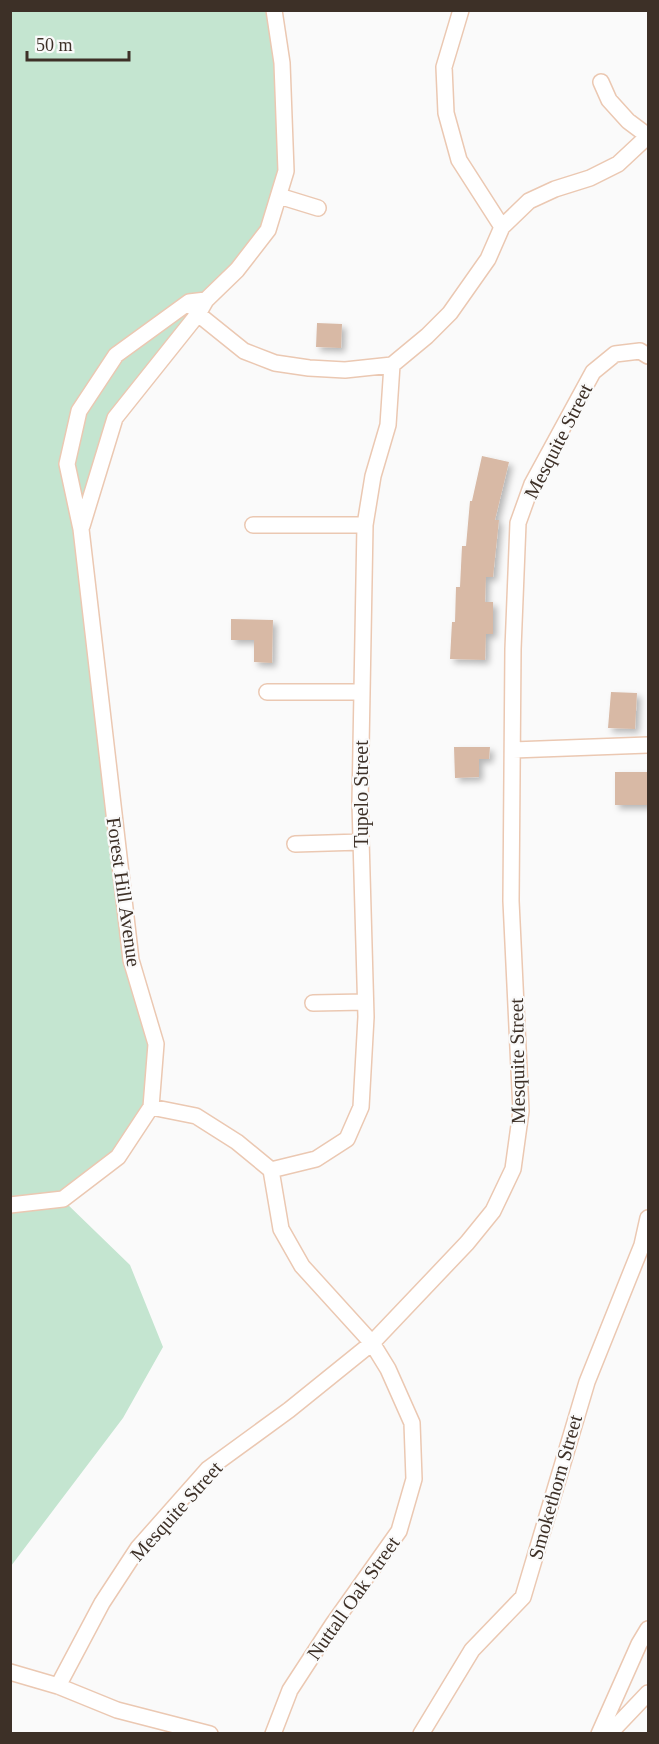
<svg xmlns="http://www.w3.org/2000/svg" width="659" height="1744" viewBox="0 0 659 1744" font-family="Georgia,serif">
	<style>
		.green { fill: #c4e5d0 }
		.building { fill: #d8b9a5; filter: url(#shadow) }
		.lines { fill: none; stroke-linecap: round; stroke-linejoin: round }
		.street-casing { stroke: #ebc8b2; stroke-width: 18 }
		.street { stroke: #fff; stroke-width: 15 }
		.labels { text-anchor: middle; stroke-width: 4.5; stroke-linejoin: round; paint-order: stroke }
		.street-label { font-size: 20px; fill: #3d3027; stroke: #fafafa }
	</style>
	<defs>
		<filter id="shadow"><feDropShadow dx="4" dy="4" stdDeviation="3" flood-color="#0004"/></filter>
	</defs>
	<rect width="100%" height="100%" fill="#fafafa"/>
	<path class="green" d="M11 11H274L286 128 268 230 115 418 81 529 131 960 156 1044 151 1107 118 1157 63 1200 130 1265 163 1347 123 1418 11 1566Z"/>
	<path class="building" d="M317 323 342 324 341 348 316 347Z
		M482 456 509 462 495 520H499L493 577H486L485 602H493V634H486L485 660 450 659 452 622H455L456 587H460L462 546H466L470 501H472Z
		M231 619 273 620 272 663 254 662V640H231Z
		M611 692 637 693 635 729 608 728Z
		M454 747H490L489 759H479V777L455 778Z
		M615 772H648V805H615Z"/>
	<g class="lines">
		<defs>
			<path id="street" d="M461 10 444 67 446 113 459 160 502 227
				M601 82 609 100 628 121 648 136
				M279 196 318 208
				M193 307 198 314 244 351 275 363 309 368 345 370 392 365 427 336 450 313 488 259 502 227 529 201 555 189 590 178 618 164 648 136
				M253 525H365
				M82 526 115 418 198 314 206 300 237 270 268 230 286 171 282 63 274 10
				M267 692H362
				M513 750 648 745
				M295 844 361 842
				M313 1003 365 1002
				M151 1107 196 1116 237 1142 271 1170 281 1229 302 1266 372 1343 388 1369 412 1423 414 1479 399 1531 333 1624 290 1690 273 1734
				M271 1170 316 1159 347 1139 361 1107 366 1017 360 803 365 525 373 476 388 425 392 365
				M10 1205 63 1199 118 1157 151 1107 156 1044 131 960 81 529 67 464 79 411 116 355 189 302 206 300
				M10 1672 58 1686 117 1710 210 1734
				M58 1686 102 1603 138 1548 208 1469 289 1410 372 1343 467 1243 493 1211 513 1169 521 1111 511 901 513 649 518 523 532 484 593 372 615 354 640 351 648 356
				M421 1734 472 1650 523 1597 587 1382 642 1245 648 1218
				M599 1734 639 1644 648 1629
				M609 1734 648 1693"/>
		</defs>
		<use href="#street" class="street-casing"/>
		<use href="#street" class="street"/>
	</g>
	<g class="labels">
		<g class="street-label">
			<text transform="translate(558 441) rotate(-63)" y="7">Mesquite Street</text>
			<text transform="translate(361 794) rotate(-90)" y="7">Tupelo Street</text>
			<text transform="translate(124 892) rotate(82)" y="7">Forest Hill Avenue</text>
			<text transform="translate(517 1061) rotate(-91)" y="7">Mesquite Street</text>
			<text transform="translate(555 1487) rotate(-74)" y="7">Smokethorn Street</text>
			<text transform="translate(176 1511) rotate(-48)" y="7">Mesquite Street</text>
			<text transform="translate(353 1598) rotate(-55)" y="7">Nuttall Oak Street</text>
		</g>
	</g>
	<rect width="659" height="1744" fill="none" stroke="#3d3027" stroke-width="24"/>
	<path d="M27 51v9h102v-9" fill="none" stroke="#3d3027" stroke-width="3"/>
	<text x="36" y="51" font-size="18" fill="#3d3027" stroke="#fafafa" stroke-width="4.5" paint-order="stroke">50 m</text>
</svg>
